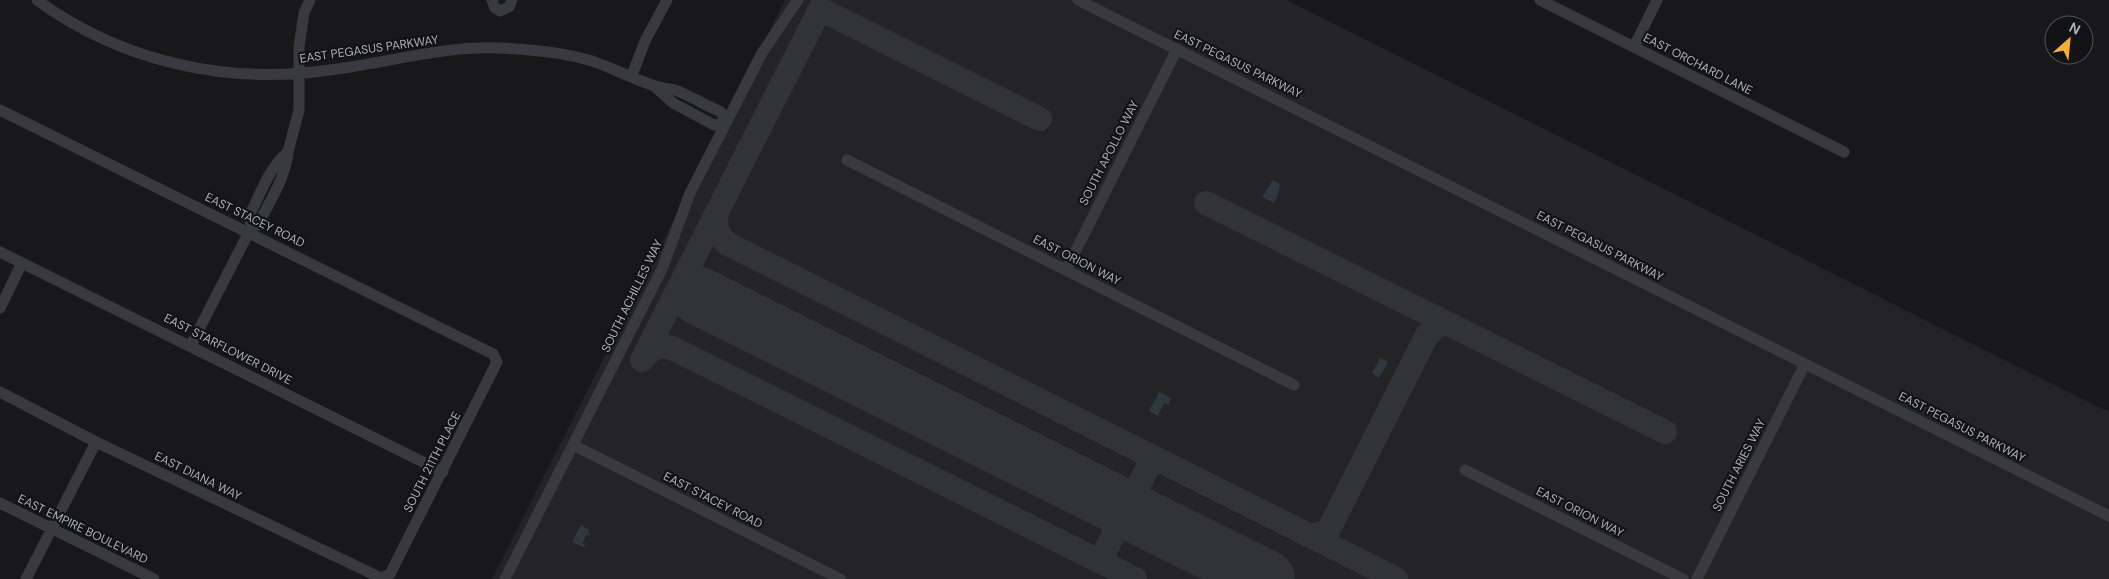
<svg xmlns="http://www.w3.org/2000/svg" width="2109" height="579" viewBox="0 0 2109 579" font-family="'DM Sans',sans-serif">
	<style>
		.built { fill: #242427 }
		.water { fill: #2e383e }
		.lines { fill: none; stroke-linecap: round; stroke-linejoin: round }
		.taxiway { stroke: #323337; stroke-width: 24 }
		.runway { stroke: #323337; stroke-width: 58 }
		.minor { stroke: #393a3f; stroke-width: 11 }
		.labels { text-anchor: middle; stroke-width: 4.5; stroke-linejoin: round; paint-order: stroke }
		.street-label { font-size: 12px; fill: #aab0ba; stroke: #131315 }
	</style>
	<rect width="100%" height="100%" fill="#18181a"/>
	<path class="built" d="M785 0H1287L2109 412V579H492Z"/>
	<path class="water" d="M1273 180 1280 184 1279 191 1274 203 1262 197Z
		M1380 358 1388 362 1379 378 1372 373Z
		M1159 392 1171 398 1168 405 1164 403 1158 416 1149 411Z
		M581 525 589 530 588 533H591L589 536 587 534 582 544 586 545 583 547 572 542Z"/>
	<g class="lines">
		<path class="taxiway" d="M1206 203 1665 432
			M716 214 717 231 726 243 1396 579
			M668 308C676 297 686 291 699 296
			M642 360 820 9 1040 119
			M642 360C649 349 659 343 672 348L1135 579
			M1309 536 1320 534 1329 529 1427 335 1438 325 1448 324
			M1100 561 1153 457"/>
		<path class="runway" d="M699 296 1266 579"/>
		<path class="minor" d="M37 0C122 62 227 85 330 70 386 63 442 46 498 48 529 49 563 52 592 61 613 68 633 79 655 86 663 89 672 88 680 92 694 98 707 106 721 112L726 123 714 125 673 103 654 86
			M492 0 495 8 500 11 509 7 512 0
			M1078 0 2109 516
			M1540 0 1844 152
			M1634 47 1657 0
			M632 75 645 41 667 0
			M0 110 493 354 497 362 390 574 381 578 96 442 0 392
			M288 152C285 180 270 200 258 225L252 224 248 218C261 194 267 170 288 152Z
			M288 152 299 110V47L304 13 310 0
			M847 160 1294 385
			M0 252 443 472
			M1066 270 1177 49
			M0 308 22 263
			M191 345 252 226
			M573 445 840 579
			M1465 470 1683 579
			M0 503 154 579
			M26 579 96 442
			M505 579 662 269 690 193 762 53 798 0
			M1697 579 1805 364"/>
	</g>
	<g class="labels">
		<g class="street-label">
			<text transform="translate(369 49) rotate(-8)" y="4">EAST PEGASUS PARKWAY</text>
			<text transform="translate(1238 64) rotate(26)" y="4">EAST PEGASUS PARKWAY</text>
			<text transform="translate(1698 64) rotate(27)" y="4">EAST ORCHARD LANE</text>
			<text transform="translate(1109 153) rotate(-63)" y="4">SOUTH APOLLO WAY</text>
			<text transform="translate(255 220) rotate(26)" y="4">EAST STACEY ROAD</text>
			<text transform="translate(1600 246) rotate(27)" y="4">EAST PEGASUS PARKWAY</text>
			<text transform="translate(1077 260) rotate(27)" y="4">EAST ORION WAY</text>
			<text transform="translate(632 296) rotate(-64)" y="4">SOUTH ACHILLES WAY</text>
			<text transform="translate(228 349) rotate(27)" y="4">EAST STARFLOWER DRIVE</text>
			<text transform="translate(1962 427) rotate(27)" y="4">EAST PEGASUS PARKWAY</text>
			<text transform="translate(432 462) rotate(-63)" y="4">SOUTH 211TH PLACE</text>
			<text transform="translate(1739 465) rotate(-63)" y="4">SOUTH ARIES WAY</text>
			<text transform="translate(198 476) rotate(26)" y="4">EAST DIANA WAY</text>
			<text transform="translate(713 500) rotate(27)" y="4">EAST STACEY ROAD</text>
			<text transform="translate(1580 512) rotate(27)" y="4">EAST ORION WAY</text>
			<text transform="translate(83 529) rotate(26)" y="4">EAST EMPIRE BOULEVARD</text>
		</g>
	</g>
	<g transform="translate(2069 40) rotate(27)"><circle r="24" fill="#131315" stroke="#4f5257"/>
	<path d="M0-4L9 19L0 12L-9 19Z" fill="#f1ac39"/>
	<text y="-8" font-size="14" font-weight="bold" text-anchor="middle" fill="#aab0ba">N</text>
	</g>
</svg>
